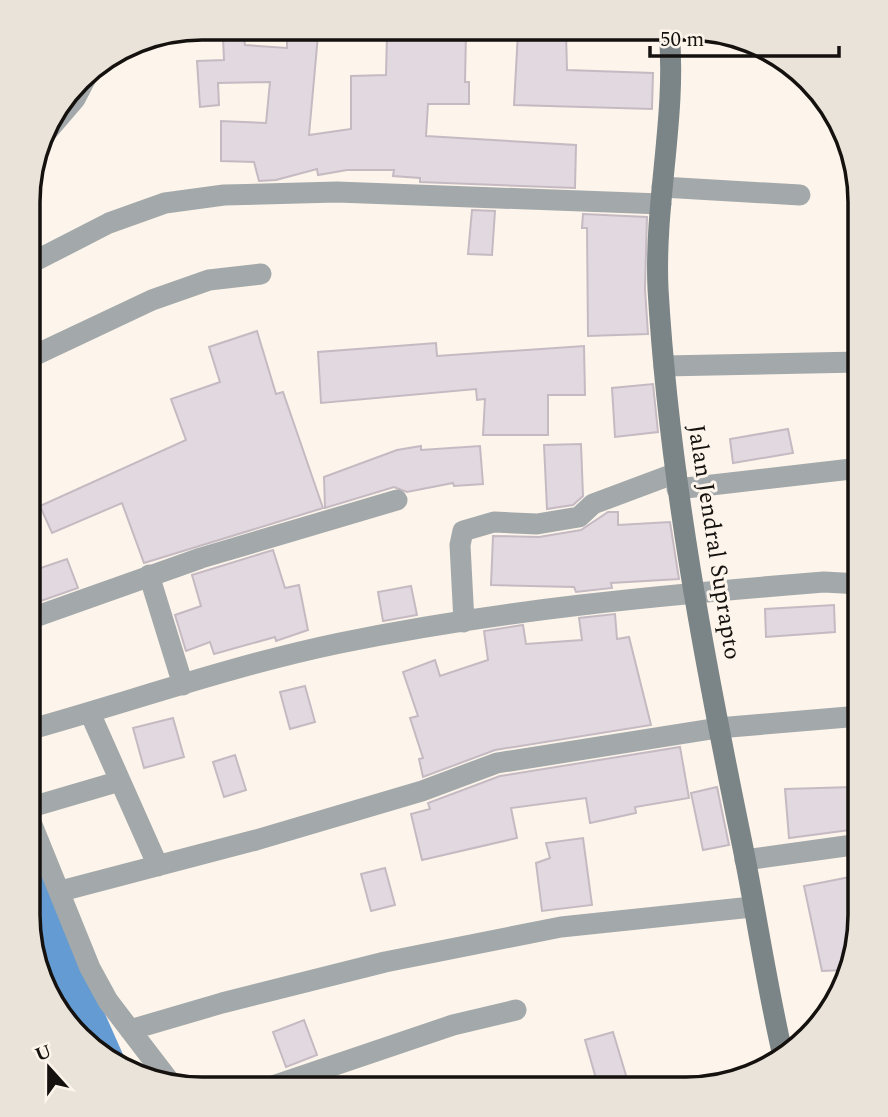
<svg xmlns="http://www.w3.org/2000/svg" width="888" height="1117" viewBox="0 0 888 1117" font-family="Spectral,serif">
	<style>
		.water { fill: #649bd3 }
		.building { fill: #e2d8e0; stroke: #c5bac2; stroke-width: 2 }
		.lines { fill: none; stroke-linecap: round; stroke-linejoin: round }
		.street { stroke: #a3a9aa; stroke-width: 21 }
		.secondary { stroke: #7b8486; stroke-width: 21 }
		.labels { text-anchor: middle; stroke-width: 6; stroke-linejoin: round; paint-order: stroke }
		.street-label { font-size: 24px; fill: #14110e; stroke: #fdf5eb }
		.rim { fill: none; stroke: #14110e; stroke-width: 3.5 }
	</style>
	<rect width="100%" height="100%" fill="#fdf5eb"/>
	<path class="water" d="M28 840 129 1068 106 1060 51 1002 28 916Z"/>
	<path class="building" d="M518 32H566L567 70 653 73 652 109 514 105Z
		M466 33 465 82H469V104H428L426 136 576 145 575 188 420 182V178L393 176 394 170H347L318 175 317 169 276 180 259 181 254 162 221 161V121L266 123 270 82 218 83 219 105 200 107 197 61 224 60 223 38 244 37 245 45 287 48V35H318L309 135 351 129V76L386 75 387 34Z
		M472 210 495 211 492 255 468 254Z
		M583 214 647 217 645 289 648 334 588 336 587 228H582Z
		M257 331 276 394 283 392 323 508 144 563 122 503 52 533 40 506 186 440 171 399 220 382 209 347Z
		M436 343 437 356 584 346 585 395H548V435H483L485 399 477 400 476 389 321 403 318 352Z
		M653 384 658 432 615 437 612 388Z
		M788 429 793 453 733 463 730 439Z
		M581 444 583 496 573 505 547 509 544 445Z
		M421 446V450L480 446 483 484 454 486 453 483 407 492 394 487 325 508 324 477 397 450Z
		M608 512H618V525L670 522 679 579 611 583 612 588 576 592 574 587 491 585 493 536 539 537 581 530Z
		M273 550 285 588 299 585 308 630 276 641 275 637 214 654 210 642 186 651 175 615 201 606 192 575Z
		M67 559 78 588 29 605V572Z
		M411 586 417 615 383 621 378 592Z
		M834 605 835 632 766 637 765 609Z
		M615 614 617 639 629 637 651 725 495 750 423 777 419 759 423 758 410 718 418 716 403 672 435 660 440 676 488 660 484 631 523 625 526 644 582 640 579 618Z
		M305 686 315 722 290 729 280 692Z
		M173 718 184 757 144 768 133 728Z
		M680 747 689 798 635 807 636 813 590 823 586 798 511 808 517 838 422 860 411 814 430 809 428 803 500 776Z
		M235 755 246 790 224 797 213 762Z
		M717 787 729 845 703 850 691 793Z
		M853 787 858 829 789 838 785 789Z
		M583 838 592 905 542 911 536 863 550 858 546 843Z
		M385 868 395 905 371 911 361 874Z
		M860 875V927L845 970 822 971 804 886Z
		M304 1020 317 1055 286 1067 273 1032Z
		M613 1032 628 1082 599 1089 585 1040Z"/>
	<g class="lines">
		<path class="street" d="M45 134 75 99 90 70
			M662 187 800 195
			M29 264 109 223 165 203 224 195 337 192 661 204
			M29 358 152 300 209 280 261 274
			M664 366 860 362
			M677 489 860 468
			M149 575 183 685
			M29 619 201 558 397 500
			M464 622 460 545 463 531 494 522 537 524 579 517 593 504 676 473
			M90 713 158 866
			M28 730C132 701 234 665 340 643 499 610 662 595 824 582L860 584
			M28 808 120 781
			M28 815 90 968 108 1001 170 1082
			M745 860 860 844
			M61 891 256 840 422 791 497 763 718 728 860 716
			M130 1030 222 1003 385 962 561 927 752 907
			M264 1089 453 1025 516 1010"/>
		<path class="secondary" d="M669 30C677 116 654 202 658 289 669 477 705 664 743 848 757 918 767 987 783 1056"/>
	</g>
	<g class="labels">
		<g class="street-label">
			<text transform="translate(715 542) rotate(81)" y="8">Jalan Jendral Suprapto</text>
		</g>
	</g>
	<path d="M0 0H888V1117H0ZM202 40H686A162 162 0 0 1 848 202V915A162 162 0 0 1 686 1077H202A162 162 0 0 1 40 915V202A162 162 0 0 1 202 40Z" fill="#eae3d9" fill-rule="evenodd"/>
	<path class="rim" d="M202 40H686A162 162 0 0 1 848 202V915A162 162 0 0 1 686 1077H202A162 162 0 0 1 40 915V202A162 162 0 0 1 202 40Z"/>
	<g transform="translate(49 1068) rotate(339)" stroke="#fdf5eb" stroke-width="5" paint-order="stroke">
	<path d="M0-5L12 26L0 18L-12 26Z" fill="#14110e"/>
	<text y="-10" font-size="19" font-weight="bold" text-anchor="middle" fill="#14110e">U</text>
	</g>
	<path d="M650 46v10h189v-10" fill="none" stroke="#14110e" stroke-width="3.5"/>
	<text x="660" y="46" font-size="21" fill="#14110e" stroke="#fdf5eb" stroke-width="5" paint-order="stroke">50 m</text>
</svg>
